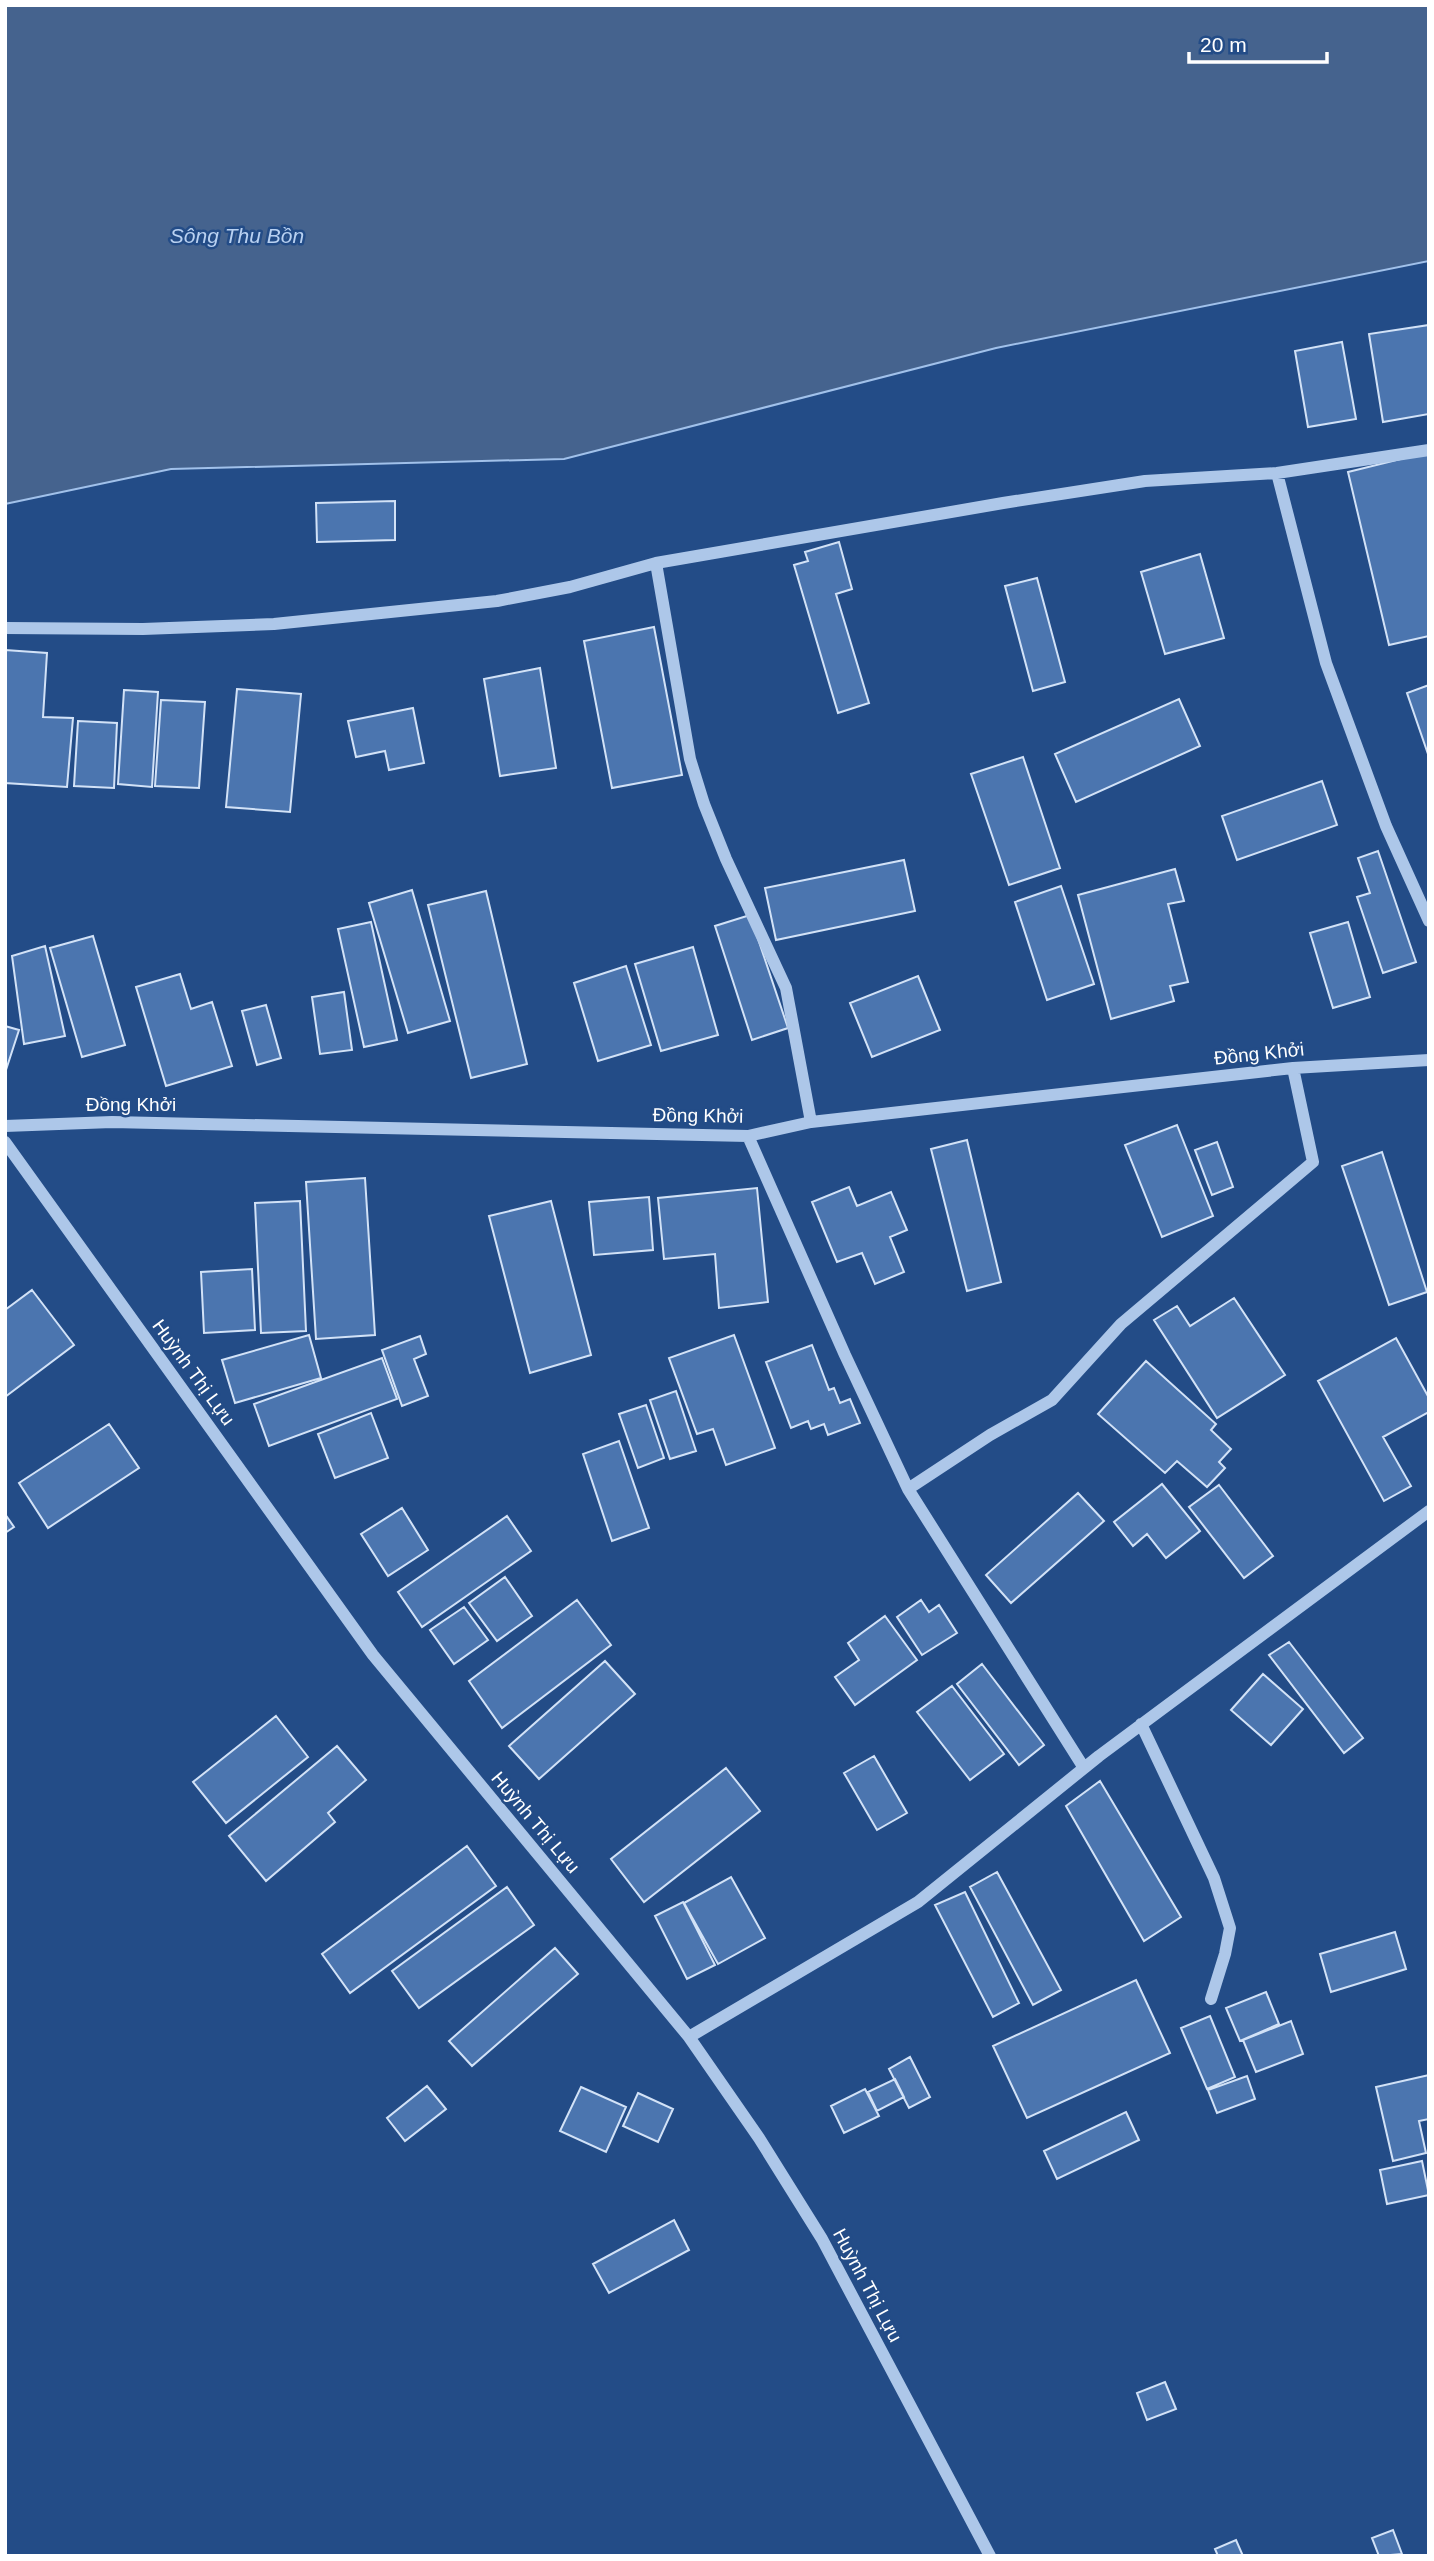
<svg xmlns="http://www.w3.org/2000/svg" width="1434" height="2561" viewBox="0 0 1434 2561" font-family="Arial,sans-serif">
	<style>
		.water { fill: #45638e; stroke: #a1c1ea; stroke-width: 2 }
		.building { fill: #4b75af; stroke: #d2e2f7; stroke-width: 2 }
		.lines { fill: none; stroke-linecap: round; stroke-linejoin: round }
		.minor { stroke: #adc7e9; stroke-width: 12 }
		.labels { text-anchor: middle; stroke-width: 5; stroke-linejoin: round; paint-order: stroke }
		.street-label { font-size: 19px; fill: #fff; stroke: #234c87 }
		.water-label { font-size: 21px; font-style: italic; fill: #b9d1f1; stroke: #234c87 }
	</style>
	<rect width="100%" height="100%" fill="#234c87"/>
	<path class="water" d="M5 5H1429V261L996 348 564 459 171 469 5 504Z"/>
	<path class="building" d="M1429 325V414L1383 422 1369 334Z
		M1342 342 1356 419 1308 427 1295 351Z
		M1429 452V636L1389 645 1348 472Z
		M395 501V540L317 542 316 503Z
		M839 542 852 589 836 594 869 703 838 713 794 565 808 561 805 552Z
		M1200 554 1224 638 1165 654 1141 572Z
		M1037 578 1065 682 1033 691 1005 586Z
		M654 627 682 775 612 788 584 641Z
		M5 650 47 653 43 717 73 718 67 787 5 783Z
		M540 668 556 768 500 776 484 679Z
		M1429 685V757L1407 693Z
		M237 689 301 694 290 812 226 807Z
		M124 690 158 692 152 787 118 784Z
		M1179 699 1200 746 1076 802 1055 754Z
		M161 700 205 702 199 788 155 786Z
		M413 708 424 763 389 770 385 751 356 757 348 721Z
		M78 721 117 723 114 788 74 786Z
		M1023 757 1060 868 1009 885 971 774Z
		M1322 781 1337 825 1237 860 1222 816Z
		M1378 851 1416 962 1383 973 1357 897 1370 893 1358 858Z
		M904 860 915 911 776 940 765 888Z
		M1175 869 1184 901 1168 904 1188 982 1170 986 1174 1001 1111 1019 1078 895Z
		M1061 886 1094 984 1047 1000 1015 902Z
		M412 890 450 1021 408 1033 369 903Z
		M486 891 527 1064 471 1078 428 905Z
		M750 915 788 1028 752 1040 715 926Z
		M371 922 397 1040 364 1047 338 929Z
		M1348 922 1370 997 1333 1008 1310 933Z
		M93 936 125 1045 82 1057 50 948Z
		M45 946 65 1036 24 1044 12 956Z
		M693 947 718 1035 661 1051 635 964Z
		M626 966 651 1045 598 1061 574 983Z
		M180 974 191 1009 212 1002 232 1066 166 1086 136 987Z
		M918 976 940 1030 872 1057 850 1003Z
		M344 992 352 1050 320 1054 312 997Z
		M266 1005 281 1058 257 1065 242 1011Z
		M5 1026 19 1030 5 1073Z
		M1177 1125 1213 1216 1162 1237 1125 1145Z
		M967 1140 1001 1282 967 1291 931 1149Z
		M1217 1142 1233 1187 1212 1195 1195 1150Z
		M1382 1152 1427 1292 1389 1305 1342 1166Z
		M365 1178 375 1335 316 1339 306 1182Z
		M849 1187 857 1206 891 1192 907 1230 890 1237 904 1272 875 1284 862 1253 837 1262 812 1202Z
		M757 1188 768 1302 719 1308 715 1254 664 1259 658 1198Z
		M649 1197 653 1250 594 1255 589 1202Z
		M300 1201 306 1331 261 1333 255 1203Z
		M551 1201 591 1355 530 1373 489 1216Z
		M252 1269 255 1330 204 1333 201 1272Z
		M32 1290 74 1345 5 1397V1310Z
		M1234 1298 1285 1375 1217 1418 1154 1320 1177 1306 1190 1326Z
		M309 1335 321 1378 235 1403 222 1360Z
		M734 1335 775 1448 726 1465 713 1429 697 1434 669 1358Z
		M420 1336 426 1354 414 1359 428 1396 402 1406 382 1350Z
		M1396 1338 1429 1398V1412L1383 1437 1411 1486 1384 1501 1318 1381Z
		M812 1345 829 1390 834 1388 840 1403 850 1399 860 1423 828 1435 824 1424 811 1429 808 1421 791 1428 766 1362Z
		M382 1358 397 1399 269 1446 254 1404Z
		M1146 1361 1216 1424 1211 1430 1231 1449 1219 1462 1225 1468 1207 1487 1177 1461 1165 1473 1098 1414Z
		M676 1391 696 1451 670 1459 650 1400Z
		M646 1405 664 1458 638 1468 619 1414Z
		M371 1413 388 1458 335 1478 318 1434Z
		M109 1424 139 1468 48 1528 19 1483Z
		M619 1441 649 1528 612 1541 583 1454Z
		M1162 1484 1200 1531 1166 1558 1147 1534 1133 1546 1114 1522Z
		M1219 1485 1273 1556 1244 1578 1189 1507Z
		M1078 1493 1104 1521 1011 1603 986 1575Z
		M402 1508 428 1550 388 1576 361 1534Z
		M5 1514 14 1527 5 1533Z
		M507 1516 531 1551 422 1627 398 1592Z
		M505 1577 532 1616 497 1641 469 1603Z
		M577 1600 611 1645 502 1728 469 1681Z
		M921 1600 929 1612 939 1605 957 1633 922 1655 897 1617Z
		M464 1607 488 1640 454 1664 430 1630Z
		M885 1616 917 1660 855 1705 835 1677 859 1660 848 1643Z
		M1289 1642 1363 1738 1344 1753 1269 1655Z
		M605 1661 635 1694 539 1779 509 1746Z
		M982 1664 1044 1745 1019 1765 957 1684Z
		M1263 1674 1303 1709 1271 1745 1231 1710Z
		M952 1686 1004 1754 970 1780 917 1712Z
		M276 1716 308 1757 226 1823 193 1782Z
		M337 1746 366 1780 328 1813 335 1822 266 1881 229 1836Z
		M874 1756 907 1813 877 1830 844 1773Z
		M726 1768 760 1811 644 1902 611 1859Z
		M1100 1781 1181 1917 1144 1941 1066 1806Z
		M467 1846 496 1886 350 1993 322 1954Z
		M997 1872 1061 1990 1033 2005 970 1887Z
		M731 1877 765 1938 718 1964 684 1903Z
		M507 1887 534 1925 419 2008 392 1971Z
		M965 1892 1019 2003 993 2017 935 1905Z
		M683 1902 715 1965 687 1979 655 1916Z
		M1395 1932 1406 1969 1331 1992 1320 1954Z
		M555 1948 578 1974 472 2066 449 2041Z
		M1136 1980 1170 2053 1027 2118 993 2046Z
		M1266 1992 1279 2024 1240 2041 1226 2008Z
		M1210 2016 1235 2077 1207 2089 1181 2028Z
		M1291 2021 1303 2054 1256 2072 1243 2040Z
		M910 2057 930 2097 909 2108 889 2069Z
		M1429 2075V2119L1419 2121 1426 2153 1393 2161 1376 2087Z
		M1247 2076 1255 2099 1217 2113 1208 2090Z
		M895 2079 904 2097 877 2111 868 2092Z
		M427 2086 446 2109 405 2141 387 2118Z
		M581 2087 626 2107 606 2152 560 2131Z
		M865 2089 879 2116 844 2133 831 2106Z
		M638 2093 673 2109 658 2142 623 2126Z
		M1126 2112 1139 2140 1057 2179 1044 2151Z
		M1422 2161 1429 2195 1387 2204 1380 2170Z
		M674 2220 689 2250 609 2293 593 2264Z
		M1165 2382 1176 2409 1147 2420 1137 2393Z
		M1393 2530 1402 2554 1379 2556 1372 2538Z
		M1236 2540 1243 2556H1218L1215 2549Z"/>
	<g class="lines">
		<path class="minor" d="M1277 473 1326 663 1386 826 1429 921
			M656 563 690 759 704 804 726 859 786 988 811 1122
			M5 628 143 629 274 624 497 601 570 587 656 563 1003 503 1145 481 1277 473 1429 450
			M5 1126 112 1122 748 1136 811 1122 1293 1068 1429 1060
			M748 1136 845 1355 908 1489 1084 1768
			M5 1142 373 1655 689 2037 759 2138 822 2239 990 2556
			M908 1489 990 1435 1052 1400 1121 1324 1313 1162 1293 1068
			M1141 1724 1214 1878 1230 1928 1225 1954 1211 1999
			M689 2037 918 1902 1099 1756 1429 1511"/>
	</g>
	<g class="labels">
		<g class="street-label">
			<text transform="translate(1259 1053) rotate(-6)" y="7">Đồng Khởi</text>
			<text x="131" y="1111">Đồng Khởi</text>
			<text transform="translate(698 1115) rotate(1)" y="7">Đồng Khởi</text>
			<text transform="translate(194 1372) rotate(54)" y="7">Huỳnh Thị Lựu</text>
			<text transform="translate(536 1822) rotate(50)" y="7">Huỳnh Thị Lựu</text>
			<text transform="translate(868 2285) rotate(62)" y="7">Huỳnh Thị Lựu</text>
		</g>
		<g class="water-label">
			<text x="237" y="243">Sông Thu Bồn</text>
		</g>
	</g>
	<rect width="1434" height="2561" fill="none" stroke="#ffffff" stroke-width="14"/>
	<path d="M1189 52v10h138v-10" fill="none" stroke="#ffffff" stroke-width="3.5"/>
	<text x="1200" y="52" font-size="21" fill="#ffffff" stroke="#234c87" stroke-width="5" paint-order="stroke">20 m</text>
</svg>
